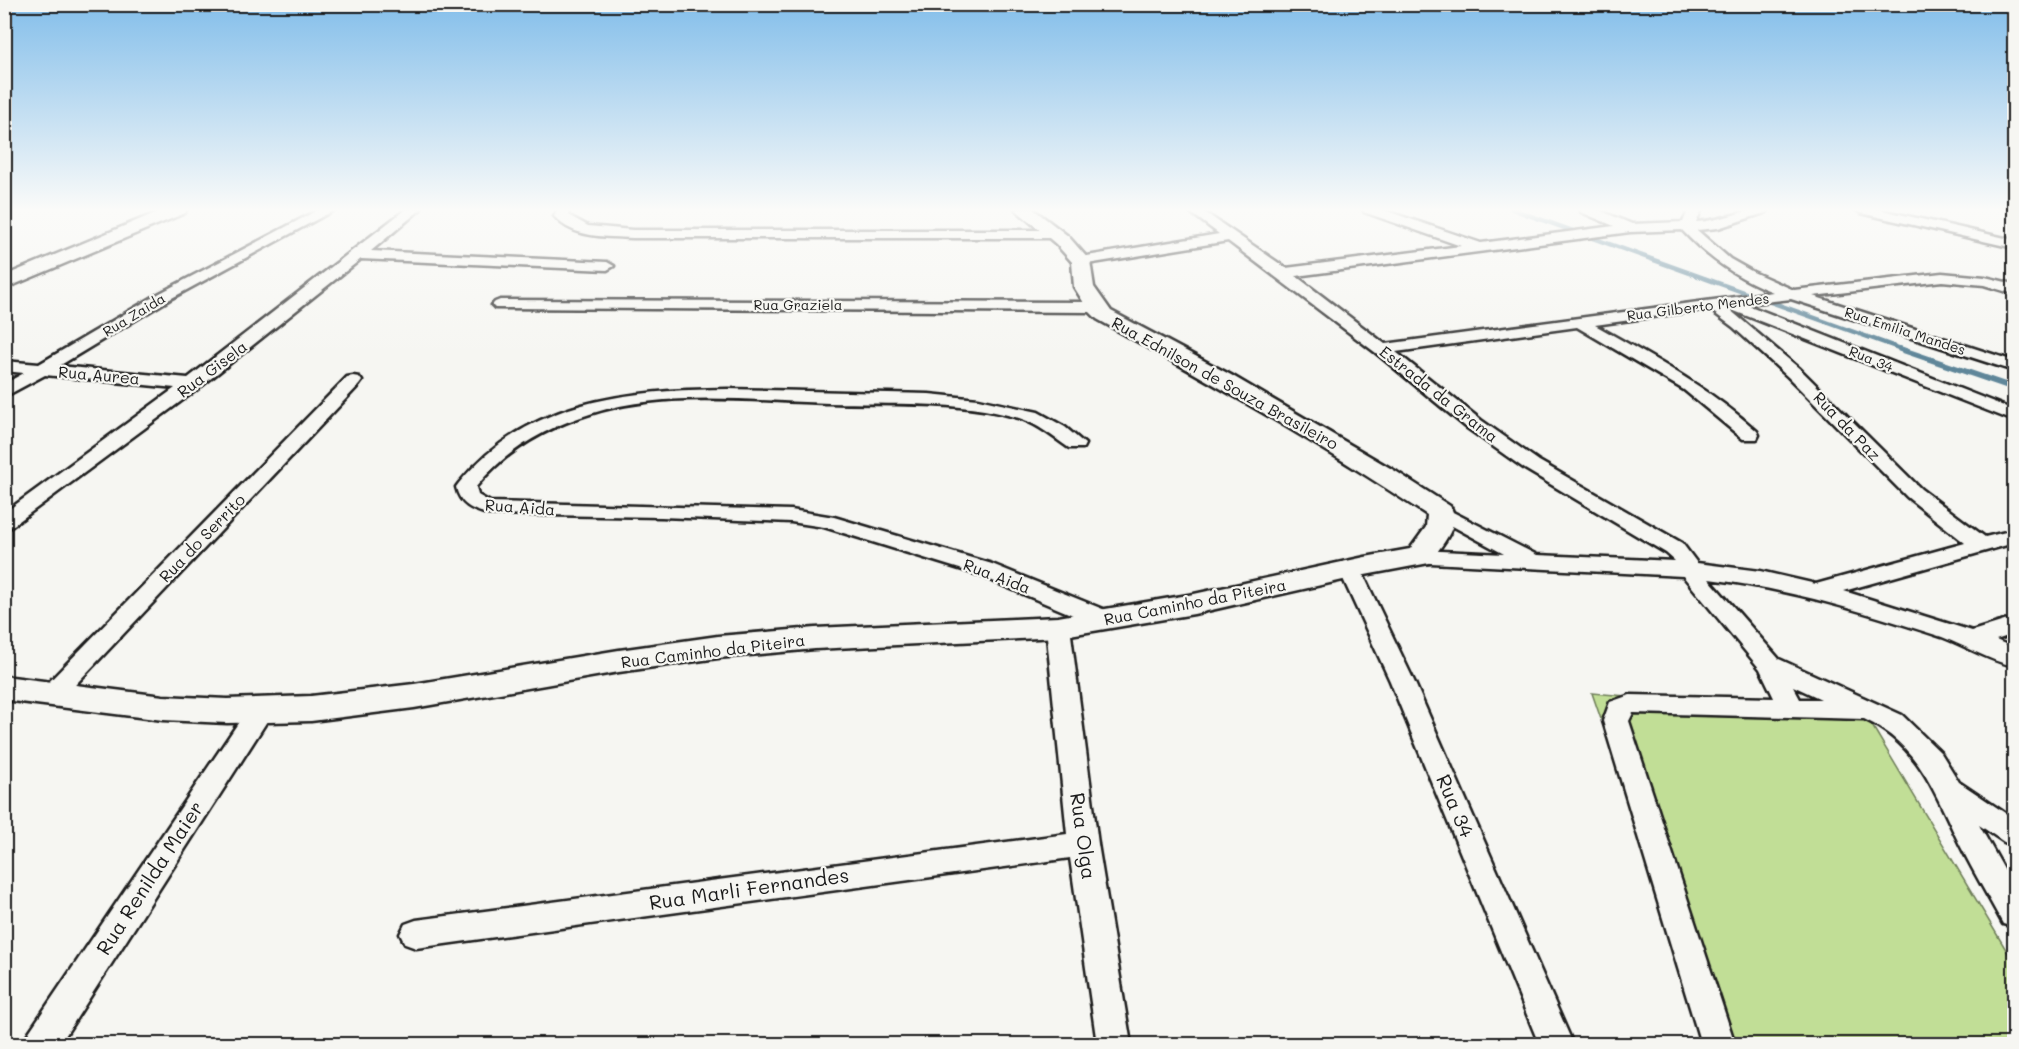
<svg xmlns="http://www.w3.org/2000/svg" width="2019" height="1049" viewBox="0 0 2019 1049" font-family="Mali,sans-serif">
	<style>
		.green { fill: #c1de96; stroke: #6e7d59; stroke-width: 1.5 }
		.lines { fill: none; stroke-linecap: round; stroke-linejoin: round }
		.stream-far1 { stroke: #5f8699; stroke-width: 4.5 }
		.stream { stroke: #5f8699; stroke-width: 6 }
		.minor-casing { stroke: #1c1c1c; stroke-width: 5 }
		.tertiary-casing { stroke: #1c1c1c; stroke-width: 5 }
		.minor { fill: #f6f6f2; fill-rule: evenodd }
		.tertiary { fill: #f6f6f2; fill-rule: evenodd }
		.labels { text-anchor: middle; stroke-width: 4.5; stroke-linejoin: round; paint-order: stroke }
		.far-street-label { font-size: 14px; fill: #1c1c1c; stroke: #f6f6f2 }
		.street-label { font-size: 16px; fill: #1c1c1c; stroke: #f6f6f2 }
		.near-street-label { font-size: 20px; fill: #1c1c1c; stroke: #f6f6f2 }
	</style>
	<rect width="100%" height="100%" fill="#f6f6f2"/>
	<filter id="ink" filterUnits="userSpaceOnUse"><feTurbulence type="fractalNoise" baseFrequency=".0167" numOctaves="2"/><feDisplacementMap in="SourceGraphic" scale="12" xChannelSelector="R" yChannelSelector="G"/><feConvolveMatrix kernelMatrix="1 2 1 2 8 2 1 2 1" color-interpolation-filters="sRGB"/></filter>
	<g filter="url(#ink)">
		<path class="green" d="M1592 693 1867 717 2014 963V1044H1713Z"/>
		<g class="lines">
			<path class="stream-far1" d="M1512 209 1904 350"/>
			<path class="stream" d="M1900 349 2014 388"/>
			<defs>
				<path id="minor" d="M320 209H336L170 299 59 366 188 378 406 209H421L371 251 607 262 614 266 607 270 361 259 199 388 11 527 4 529V513L175 388 45 375 4 397V384L24 373 4 371V361L39 364 160 293Z
					M558 209H570L568 215 588 226 633 230H1053L1060 234 1053 238H633C606 236 573 239 554 216Z
					M1186 209H1200L1286 268 1461 246 1364 212 1363 209H1381L1481 243 1614 226 1581 212 1580 209H1596L1632 224 1683 222 1689 209H1702L1696 222C1721 221 1743 209 1768 209L1767 212 1718 228 1697 230 1730 259 1753 272 1794 290 1942 273 1985 277 2014 284V294L1984 285 1942 281 1813 296 2014 361V371L1791 299 1745 304 2014 410V421L1729 309 1800 369 1921 489 1985 537 2014 530V543L1844 591 1972 631 2014 618V634L1996 640 2014 648V666C1990 661 1966 646 1942 637 1865 612 1790 589 1709 579L1779 659 1902 715 1941 753 1959 782 2014 819V846L2004 842 1979 825 2014 887V927L2003 924C1989 898 1974 873 1961 847 1935 795 1921 746 1864 719L1633 713 1629 721 1735 1044H1701L1603 721 1610 702 1630 695 1774 698 1760 669 1683 576 1411 562 1408 557 1411 552 1419 550 1504 554 1434 516 1431 512 1434 508 1441 506 1537 555 1675 561 1666 553 1525 469 1467 428 1376 353 1228 241 1081 265 1074 261 1081 257 1219 234ZM1682 230C1708 258 1737 278 1773 292L1385 344 1296 276 1630 232ZM1709 309 1733 327 1788 377 1907 497 1965 543 1816 584 1760 571 1697 563 1682 543 1539 461 1481 420 1396 352 1577 327 1684 390 1743 439H1757L1759 435 1757 431C1708 387 1652 357 1595 325ZM1793 686 1821 699H1800Z
					M1854 209H1877L2014 240V248L1861 213Z
					M500 300 1096 302 1104 307 1096 312 495 308 492 305 495 302Z
					M353 376 359 377 362 381 359 385 60 701 51 704 42 701 38 695 42 689 347 377Z
					M728 389 929 394 978 399 1038 412 1065 427 1085 444 1083 448H1069C1053 437 1038 424 1019 418 958 400 891 405 829 403 752 401 668 390 593 413 547 427 507 449 476 487L478 495 490 502 791 510 834 517 992 564 1115 614 1119 620 1115 626 1107 628 1099 626 976 574 824 527 791 522 661 517 488 514C472 510 460 505 456 487L459 483C527 400 627 390 728 389Z
					M1350 563 1358 565 1361 570 1414 681 1573 1044H1539L1390 681 1339 570 1342 565Z
					M1058 619 1066 621 1070 627 1098 844 1131 1044H1097L1070 858 416 948 405 944 400 934 405 924 416 920 1067 834 1046 627 1050 621Z
					M260 702 269 704 273 711 269 718 60 1044H24L29 1032 251 704Z"/>
				<path id="tertiary" d="M165 209H187L185 213 4 289V276Z
					M1015 209H1033L1068 236 1090 261 1094 287 1111 311 1231 375 1397 472 1450 506C1463 525 1439 548 1429 563L1365 575 1194 614 1058 637 815 649 718 658 619 672 414 708 311 721 227 723 163 720 4 700V676L163 696 227 699 311 696 414 684 619 650 718 636 815 628 1058 617 1194 594 1365 557 1410 549 1426 527 1427 515C1321 444 1209 381 1097 319L1089 311 1074 287 1072 262 1056 244Z"/>
			</defs>
			<use href="#minor" class="minor-casing"/>
			<use href="#tertiary" class="tertiary-casing"/>
			<use href="#minor" class="minor"/>
			<use href="#tertiary" class="tertiary"/>
		</g>
	</g>
	<linearGradient id="sky" x2="0" y2="1"><stop stop-color="#83beea"/><stop offset="0.59" stop-color="#fbfbf9"/><stop offset="1" stop-color="#fbfbf9" stop-opacity="0"/></linearGradient>
	<rect width="2019" height="356" fill="url(#sky)"/>
	<g class="labels">
		<g class="far-street-label">
			<text x="798" y="310">Rua Graziela</text>
			<text transform="translate(1698 307) rotate(-7)" y="5">Rua Gilberto Mendes</text>
			<text transform="translate(134 315) rotate(-31)" y="5">Rua Zaida</text>
			<text transform="translate(1905 331) rotate(18)" y="5">Rua Emilia Mandes</text>
			<text transform="translate(1871 359) rotate(22)" y="5">Rua 34</text>
		</g>
		<g class="street-label">
			<text transform="translate(212 369) rotate(-37)" y="6">Rua Gisela</text>
			<text transform="translate(99 375) rotate(5)" y="6">Rua Aurea</text>
			<text transform="translate(1225 383) rotate(29)" y="6">Rua Ednilson de Souza Brasileiro</text>
			<text transform="translate(1439 394) rotate(38)" y="6">Estrada da Grama</text>
			<text transform="translate(1847 426) rotate(46)" y="6">Rua da Paz</text>
			<text transform="translate(520 507) rotate(4)" y="6">Rua Aida</text>
			<text transform="translate(202 538) rotate(-46)" y="6">Rua do Serrito</text>
			<text transform="translate(997 576) rotate(21)" y="6">Rua Aida</text>
			<text transform="translate(1195 602) rotate(-11)" y="6">Rua Caminho da Piteira</text>
			<text transform="translate(713 651) rotate(-7)" y="6">Rua Caminho da Piteira</text>
		</g>
		<g class="near-street-label">
			<text transform="translate(1455 806) rotate(67)" y="7">Rua 34</text>
			<text transform="translate(1083 836) rotate(82)" y="7">Rua Olga</text>
			<text transform="translate(150 878) rotate(-57)" y="7">Rua Renilda Maier</text>
			<text transform="translate(749 889) rotate(-8)" y="7">Rua Marli Fernandes</text>
		</g>
	</g>
	<rect width="2019" height="1049" fill="none" stroke="#f6f6f2" stroke-width="24"/>
	<rect x="12" y="12" width="1995" height="1025" fill="none" stroke="#1c1c1c" stroke-width="2" filter="url(#ink)"/>
</svg>
